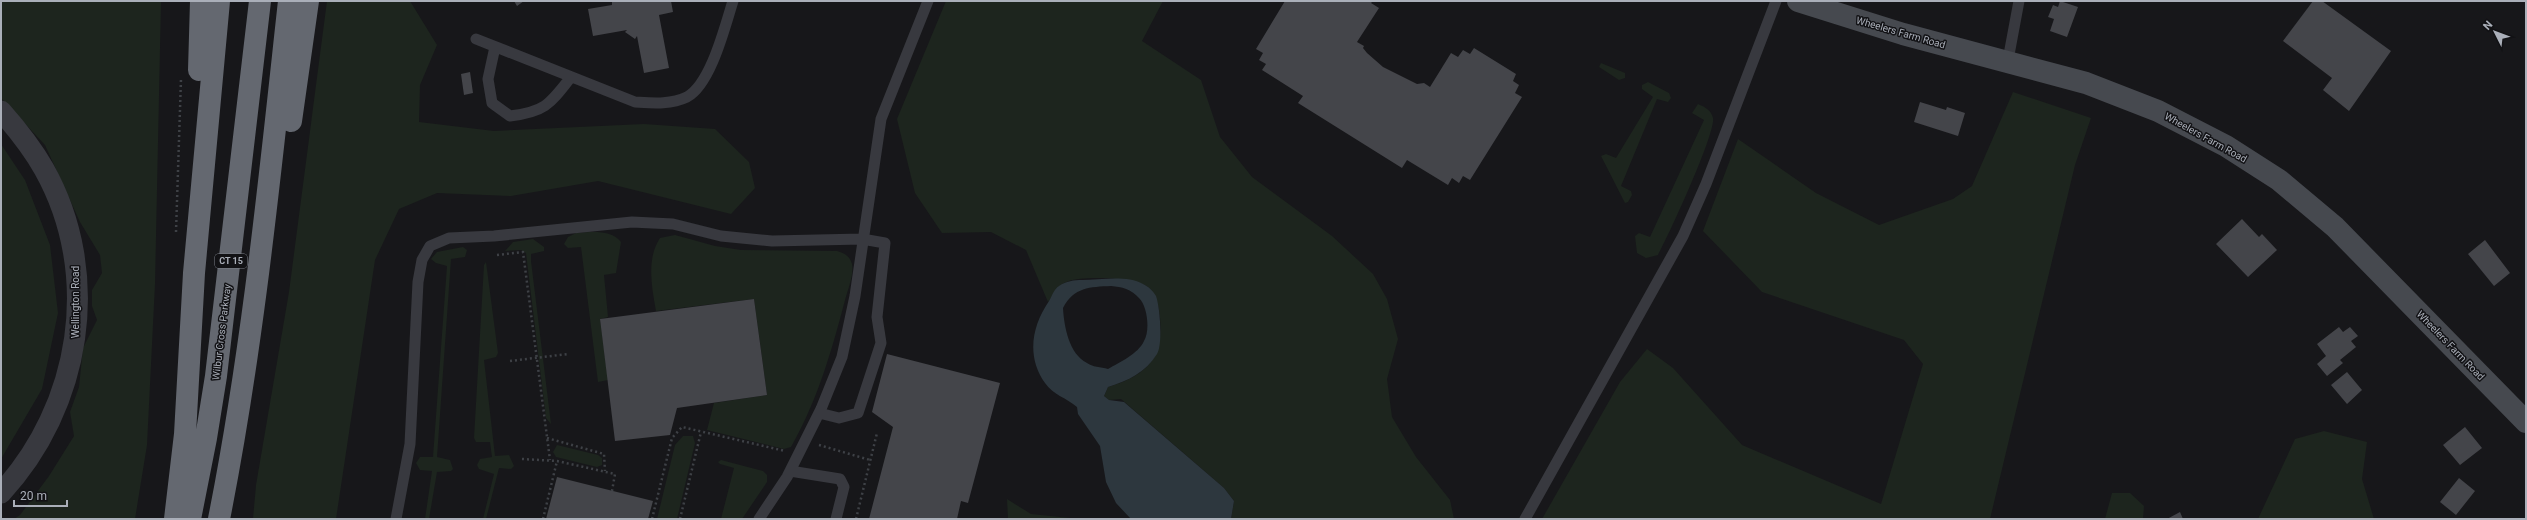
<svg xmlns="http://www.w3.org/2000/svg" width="2527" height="520" viewBox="0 0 2527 520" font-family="Roboto,sans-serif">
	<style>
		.green { fill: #1d251e }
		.water { fill: #2d373e; fill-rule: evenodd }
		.building { fill: #44454a }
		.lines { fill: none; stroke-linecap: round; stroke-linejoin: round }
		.path { stroke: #3e4146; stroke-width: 2.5; stroke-dasharray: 2 3; stroke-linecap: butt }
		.lane { stroke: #38393f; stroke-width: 11 }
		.street { stroke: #38393f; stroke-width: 21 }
		.secondary { stroke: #46494f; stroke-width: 22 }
		.highway { stroke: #646870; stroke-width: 22 }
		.labels { text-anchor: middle; stroke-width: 3; stroke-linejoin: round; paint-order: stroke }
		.shield { fill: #121215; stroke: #7c8088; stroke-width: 1 }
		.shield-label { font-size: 9px; font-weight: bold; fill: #aaafb9 }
		.street-label { font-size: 10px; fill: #aaafb9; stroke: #121215 }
	</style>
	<rect width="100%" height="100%" fill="#17171a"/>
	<path class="green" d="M1 1H161L155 284 147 445 135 519H14L20 515 49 476 74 436 70 412 79 387 83 348 97 320 92 306V290L102 273 100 255 80 222 45 145 1 98Z
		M327 1H410L437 45 420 85 419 122 494 131 644 124 715 129 749 162 755 188 731 214 598 181 511 196 437 193 399 209 375 260 336 519H253L256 485 289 292Z
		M946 1H1163L1142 41 1201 80 1220 137 1252 177 1332 236 1373 274 1387 299 1398 339 1387 379 1392 417 1416 457 1450 500 1454 519H1231L1234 501 1224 488 1121 399 1109 400 1104 396 1108 387C1145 376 1164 359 1160 318 1159 307 1157 296 1149 288 1138 277 1083 276 1069 281 1058 284 1054 293 1048 302L1026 250 991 232 942 233 915 193 897 119Z
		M1601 63 1625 73V78L1619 80 1599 67Z
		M1648 82 1669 93 1671 98 1668 102 1657 99 1621 186 1631 191 1632 195 1628 202 1625 203 1601 156 1606 154 1616 158 1653 97 1642 89V85Z
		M2013 92 2091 118 2075 165 1990 519H1542L1620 382 1647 349 1673 368 1742 445 1881 504 1923 364 1904 340 1762 292 1703 231 1738 139 1816 193 1879 225 1953 199 1972 186Z
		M1698 104C1705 107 1711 110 1713 118 1716 133 1668 237 1658 255L1646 258 1637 253 1635 236 1639 233 1650 237 1704 120 1692 113Z
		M1 144 25 180 50 245 58 313 42 389 1 459Z
		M576 233C591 232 611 229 621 242L616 273 604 275 608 317 600 319 608 380 598 382 581 247 568 248 564 244 568 237Z
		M675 235 715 246 741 250 837 251C844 253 850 256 852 264 854 275 848 289 845 300 832 350 817 402 791 447L784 449 707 430 714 403 767 395 754 299 656 311C652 288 646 259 660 238Z
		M533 239 544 247V251L531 254V261L551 424 546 418 526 253 521 250 505 251 513 242Z
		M463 247 467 250 465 257 451 259 437 457 450 460 453 469 451 471 437 472 429 519H425L432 471 420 470 416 463 420 457H433L447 266 436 263 431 259 437 252Z
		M486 262 498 353 496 357 484 360 495 456 509 455 514 466 511 469 499 468 486 519H483L494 474 479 469 477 465 480 459 492 457 490 442H476L474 438 484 265Z
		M2324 431 2367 442 2362 479 2374 519H2258L2295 439Z
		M683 436H693L695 443 677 519H657L675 445Z
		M557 445 598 455 602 458V465L597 467 556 457 553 452Z
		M721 460 763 471 767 475V482L742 519H721L734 468 720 464 718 462Z
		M2112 493H2130L2144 506 2143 519H2105Z
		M1007 499 1031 514 1080 519H1008Z"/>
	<path class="water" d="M1082 280C1100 280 1127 275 1143 284 1148 286 1154 292 1156 296 1160 307 1163 344 1157 354 1146 372 1128 381 1108 387L1104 396 1109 400 1124 402 1224 488 1234 501 1231 519H1131L1116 503 1106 482 1100 446 1078 414 1077 407C1067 398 1053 395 1045 383 1026 356 1032 326 1049 301 1052 296 1054 289 1059 286 1066 281 1074 280 1082 280ZM1111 286C1122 287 1131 289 1139 298 1148 307 1150 331 1144 341 1138 354 1120 362 1108 369 1101 367 1092 367 1087 363 1069 354 1064 326 1063 308 1074 287 1090 287 1111 286Z"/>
	<path class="building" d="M514 1H524L517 6Z
		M618 1H671L673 12 659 15 669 68 644 73 637 36 635 39 625 32 627 30 593 36 588 9 612 5V2Z
		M1285 1H1373L1371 3 1379 8 1357 42 1364 46 1363 48 1367 53 1383 67 1417 84 1424 83 1430 87 1451 53 1458 57 1463 50 1470 54 1474 48 1516 74 1513 81 1519 85 1515 93 1522 97 1470 180 1463 176 1459 183 1452 178 1448 185 1407 160 1402 168 1298 103 1303 96 1262 70 1266 64 1259 60 1263 53 1256 49Z
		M2060 1 2078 7 2067 37 2050 31 2054 19 2048 17 2053 5 2058 7Z
		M2313 1H2322L2391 51 2349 111 2323 90 2332 78 2283 41Z
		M470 72 473 93 464 95 461 74Z
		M1920 102 1946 110 1947 107 1965 113 1958 136 1914 122Z
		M2242 219 2259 237 2262 234 2277 250 2248 277 2216 244Z
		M2485 240 2510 273 2494 286 2468 254Z
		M754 299 767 395 677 408 670 435 615 441 600 319Z
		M2339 327 2343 332 2350 327 2358 336 2351 341 2356 347 2340 360 2343 363 2327 376 2317 364 2326 356 2317 344Z
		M887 354 1000 383 968 503 961 501 957 519H869L893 427 872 412Z
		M2347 372 2362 390 2347 404 2331 385Z
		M2465 427 2482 448 2460 465 2443 445Z
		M557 477 653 501 648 519H546Z
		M2459 478 2475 491 2456 515 2440 502Z
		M2180 512 2183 519H2167Z"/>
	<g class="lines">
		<path class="path" d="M176 232 181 79
			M497 255 523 252 550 460
			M510 361 568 354
			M547 438 604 454 605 471
			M819 445 870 460
			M522 459 557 461 615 474 612 491
			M543 519 557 461
			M652 519 672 438 682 427 785 451
			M680 519 701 432
			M856 519 877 433"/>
		<path class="lane" d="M476 39 635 102C652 103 670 105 687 97 711 84 725 26 733 1
			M495 47 488 79 492 103 510 116C545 112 550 104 571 77
			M2008 60 2019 1
			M790 471 840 479 844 487 836 519
			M396 519 410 444 418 282 422 260 430 246 449 238 494 236 632 222 673 224 721 236 772 241 862 239 885 243 877 317 881 343 858 413 839 418 819 413
			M759 519 787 477 821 409 842 357 855 296 881 119 928 1
			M1525 519 1683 236 1706 184 1776 1"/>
		<path class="street" d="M1 111C17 129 32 148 44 169 103 274 81 407 1 493"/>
		<path class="secondary" d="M1798 1 1903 34 2086 83 2158 111 2226 146 2279 180 2335 227 2526 422"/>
		<path class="highway" d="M199 70 201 1
			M291 121 308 1
			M175 519 185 434 194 273 219 1
			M190 519 206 438 216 376 260 1
			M219 519C253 348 270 174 289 1"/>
	</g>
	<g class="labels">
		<rect class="shield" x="215" y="254" width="32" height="14" rx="3"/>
		<g class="shield-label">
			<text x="231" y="264">CT 15</text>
		</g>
		<g class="street-label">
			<text transform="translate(1901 32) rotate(16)" y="4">Wheelers Farm Road</text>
			<text transform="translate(2206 137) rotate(29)" y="4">Wheelers Farm Road</text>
			<text transform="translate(75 302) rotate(-90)" y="4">Wellington Road</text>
			<text transform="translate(221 332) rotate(-83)" y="4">Wilbur Cross Parkway</text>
			<text transform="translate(2451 345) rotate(46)" y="4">Wheelers Farm Road</text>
		</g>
	</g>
	<rect width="2527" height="520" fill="none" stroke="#aaafb9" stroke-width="4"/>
	<g transform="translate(2495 32) rotate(312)" stroke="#121215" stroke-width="3" paint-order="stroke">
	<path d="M0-3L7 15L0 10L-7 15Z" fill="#aaafb9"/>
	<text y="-6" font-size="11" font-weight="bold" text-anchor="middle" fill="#aaafb9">N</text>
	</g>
	<path d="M14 500v6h53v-6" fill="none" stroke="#aaafb9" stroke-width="2"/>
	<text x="20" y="500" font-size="12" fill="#aaafb9" stroke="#121215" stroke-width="3" paint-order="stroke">20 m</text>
</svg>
